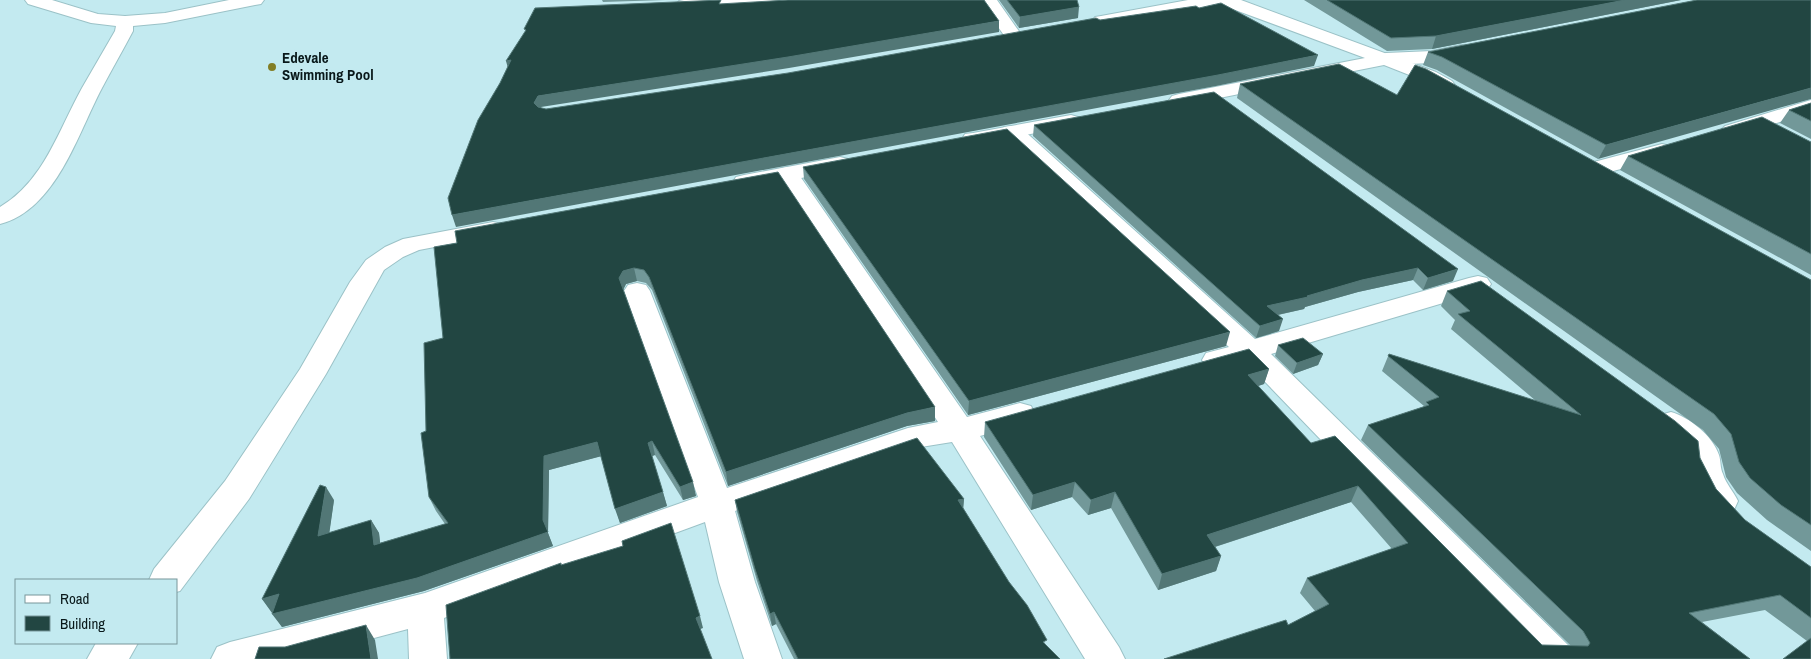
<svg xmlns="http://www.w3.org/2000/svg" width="1811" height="659" viewBox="0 0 1811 659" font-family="'Archivo Narrow',sans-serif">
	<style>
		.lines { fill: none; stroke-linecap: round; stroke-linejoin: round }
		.minor-casing { stroke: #9bc2c7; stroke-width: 2 }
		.tertiary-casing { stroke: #9bc2c7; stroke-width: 2 }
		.minor { fill: #fff; fill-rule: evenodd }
		.tertiary { fill: #fff; fill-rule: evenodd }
		.wall { fill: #729899 }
		.shaded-wall { fill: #527776 }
		.building { fill: #224642; stroke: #527776 }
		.poi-dot { fill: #827e25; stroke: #c3eaf0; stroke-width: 2 }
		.labels { text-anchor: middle; stroke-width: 5; stroke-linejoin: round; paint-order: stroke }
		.far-poi-label { font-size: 15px; font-weight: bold; fill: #09181a; stroke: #c3eaf0; text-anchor: start }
	</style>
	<rect width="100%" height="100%" fill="#c3eaf0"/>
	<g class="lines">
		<defs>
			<path id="minor" d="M25 0H52L98 14 125 16 165 13 229 0H264L261 4 255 5 165 23 133 26V31C123 50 112 69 102 88 78 133 56 210 0 224V207C44 181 58 131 82 88 93 69 104 50 115 31L116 26 91 23 28 4Z
				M684 0H820L817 4 811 5 685 10 679 9 676 5 679 1Z
				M979 0H997L1023 37 1020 41 1014 42 1008 41Z
				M1188 0H1225L1222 4 1216 5 1101 26 1095 25 1092 21 1095 17 1101 16Z
				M1462 45 1469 47 1471 51 1469 55 1432 63 1386 65 1379 63 1377 59 1379 55 1386 53 1432 51Z
				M1811 100V113L1732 136 1725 134 1721 130 1725 126Z
				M1012 126 1020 127 1255 339 1469 278 1478 276 1487 278 1491 284 1487 290 1271 354 1570 647 1576 659H1532L1245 361 1216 370 1206 367 1202 360 1206 353 1229 347 1004 137 1001 132 1004 127Z
				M1662 144 1670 146 1673 151 1670 156 1598 175 1590 173 1587 168 1590 163Z
				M787 167 795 169 967 417 1020 403 1031 406 1035 414 1031 422 980 436 1119 647 1125 659H1085L952 442 921 447 735 511 755 582 782 659H744L719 582 705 522 444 618 447 659H409L408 629 295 659H211L217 647 230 642 425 593 698 497 624 291 628 285 637 283 646 285 650 291 727 488 908 428 938 422 776 174 779 169Z
				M1671 412C1689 417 1713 436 1719 455 1721 461 1720 468 1723 474 1726 484 1734 492 1738 501L1734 510 1722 514 1710 510 1690 473 1688 456 1660 431 1656 423 1660 415Z"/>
			<path id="tertiary" d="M1216 0H1241L1436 72 1452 81 1455 85 1452 89 1445 91 1438 89 1422 80 1384 65 1179 106 1172 104 1169 100 1172 96 1179 94 1365 58 1219 4Z
				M1071 115 1078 117 1081 121 1078 125 973 145 965 144 962 139 965 134 973 133Z
				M840 157 848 159 851 164 848 169 744 189 736 187 733 182 736 177 744 175Z
				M493 222 502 224 505 229 502 234 419 250 403 257 384 270 326 374 249 499 180 591 176 592V580H149L154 569 225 481 300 369 350 282 366 260 385 247 403 239Z
				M96 643H138L129 659H87Z"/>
		</defs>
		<use href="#minor" class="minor-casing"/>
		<use href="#tertiary" class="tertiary-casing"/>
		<use href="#minor" class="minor"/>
		<use href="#tertiary" class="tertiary"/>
	</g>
	<path class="wall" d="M602 0H665L603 2Z
		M999 0H1077L1078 18 1019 28Z
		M1304 0H1681L1432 49 1387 51Z
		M1697 0 1598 159 1437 70 1423 65 1428 52Z
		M1240 84 1397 95 1811 280V551L1767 520 1737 493 1726 477 1719 449 1703 430 1237 98Z
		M1811 103V139L1780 123 1789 110Z
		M1034 125 1453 281 1423 290 1413 280 1358 292 1305 307 1304 309 1278 315 1279 331 1256 338 1033 136Z
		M1811 142V275L1620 170 1628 156Z
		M803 167 1226 346 968 415 804 179Z
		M778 172 935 421 907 426 728 486 652 290 646 283 637 281 626 284 623 290 696 496 683 500 655 455 652 456 667 506 620 523 601 456 549 470 548 533 553 546 424 591 282 627 273 613 262 599 334 500 329 533 371 520 379 533 380 543 445 524 436 511 429 497 426 431 443 338 457 243Z
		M1447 291 1700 458 1716 489 1745 520 1811 567V659L1807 641 1765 610 1702 622 1750 659H1164L1288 625 1315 611 1300 593 1307 578 1392 549 1351 502 1215 547 1221 556 1216 571 1158 590 1111 508 1088 515 1072 497 1031 510 984 437 985 422 1269 369 1264 384 1258 386 1311 443 1542 645 1571 646 1361 440 1368 425 1423 407 1424 406 1382 371 1389 354 1536 401 1451 329 1455 320 1441 306Z
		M1278 345 1323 354 1318 365 1293 374 1275 356Z
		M964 499 963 508 1046 645 1060 659H794L776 624 772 626 757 581 737 512 735 500Z"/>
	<path class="shaded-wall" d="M1625 0H1681L1432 49 1436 36Z
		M1079 7 1078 18 1019 28 1020 17Z
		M999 21V32L789 68 541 107 538 114 534 103 538 96Z
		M1318 55 1314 66 1216 86 456 227 452 215Z
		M511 60 509 72 506 61Z
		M1811 88V99L1598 159 1606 145Z
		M634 268 637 281 626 284 622 292 619 278 623 271Z
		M1418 268 1413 280 1358 292 1305 307 1304 309 1263 318 1267 306 1362 280Z
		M1458 269 1453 281 1423 290 1428 278Z
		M1283 319 1279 331 1256 338 1260 326Z
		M1230 332 1226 346 968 415 969 401Z
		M1323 354 1318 365 1293 374 1297 363Z
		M1269 369 1264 384 1243 391 1248 375Z
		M935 407V421L907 426 728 486 726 472 907 413Z
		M652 441 655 455 652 456 648 443Z
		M597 442 602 456 549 470 548 533 553 546 424 591 282 627 272 614 543 520 544 456Z
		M693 482 696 496 683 500 680 487Z
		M1075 482 1072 497 1031 510 1033 495Z
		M1358 486 1351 502 1202 551 1207 535Z
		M326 487 334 500 327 550 318 536Z
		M663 492 667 506 620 523 615 509Z
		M1115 492 1111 508 1088 515 1091 500Z
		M964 499 963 511 958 500Z
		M371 520 379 533 382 559 374 545Z
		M1221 556 1216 571 1158 590 1162 574Z
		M279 594 289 607 272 613 262 599Z
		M774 612 776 624 772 626 770 614Z
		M700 616 703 628 698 630 696 618Z
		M366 625 375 640 378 659H371Z"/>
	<path class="building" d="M721 0 719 4 788 0H984L999 21 788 57 538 96 534 103 538 107 546 109 788 73 1096 18 1100 20 1196 6 1199 8 1221 3 1318 55 1218 75 452 215 448 198 478 120 500 83 511 60 506 61 526 30 524 29 535 8Z
		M1007 0H1077L1079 7 1020 17Z
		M1327 0H1625L1436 36 1391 38Z
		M1697 0H1811V88L1606 145 1442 57 1428 52Z
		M1339 64 1397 95 1415 65 1426 69 1811 280V525L1781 505 1750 478 1739 462 1731 434 1714 414 1240 84Z
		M1214 92 1458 269 1428 278 1418 268 1362 280 1307 296 1308 297 1267 306 1283 319 1260 326 1034 125Z
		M1811 103V121L1789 110Z
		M1762 117 1811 142V254L1628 156Z
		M1007 129 1230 332 969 401 803 167Z
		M778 172 935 407 907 413 726 472 649 277 644 270 634 268 623 271 619 278 693 482 680 487 652 441 648 443 663 492 615 509 597 442 544 456 543 520 548 532 417 578 272 614 279 594 262 599 320 485 326 487 318 536 371 520 374 545 448 523 429 497 421 433 426 431 424 343 443 338 434 247 457 243 455 231Z
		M1481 281 1675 421 1698 441 1700 458 1716 489 1745 520 1811 567V618L1780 595 1689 613 1750 659H1164L1286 620 1288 625 1329 604 1307 578 1408 543 1358 486 1207 535 1221 556 1162 574 1115 492 1091 500 1075 482 1033 495 985 422 1249 349 1269 369 1248 375 1311 443 1335 436 1542 645 1588 646 1590 643 1583 631 1368 425 1429 405 1426 402 1439 397 1388 356 1389 354 1581 415 1458 314 1470 311 1447 291Z
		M1303 338 1323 354 1297 363 1278 345Z
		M917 438 964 499 958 500 1009 582 1027 605 1047 640 1043 642 1060 659H798L774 612 770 614 755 569 735 500Z
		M671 523 700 616 696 618 712 659H450L446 605 561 563V565L623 546 622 541Z
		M366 625 371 659H255L259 647H285Z
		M1811 638V659H1783Z"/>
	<circle class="poi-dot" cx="272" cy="67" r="5"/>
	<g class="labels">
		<g class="far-poi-label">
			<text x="282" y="63">Edevale<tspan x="282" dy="17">Swimming Pool</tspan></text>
		</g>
	</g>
	<rect x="15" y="579" width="162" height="65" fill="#c3eaf0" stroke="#79969a"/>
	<rect x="25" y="595" width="25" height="8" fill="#ffffff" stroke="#79969a"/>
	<text x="60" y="604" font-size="15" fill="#09181a">Road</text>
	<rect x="25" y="616" width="25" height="15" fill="#224642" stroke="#79969a"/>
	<text x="60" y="629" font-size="15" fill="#09181a">Building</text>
</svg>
